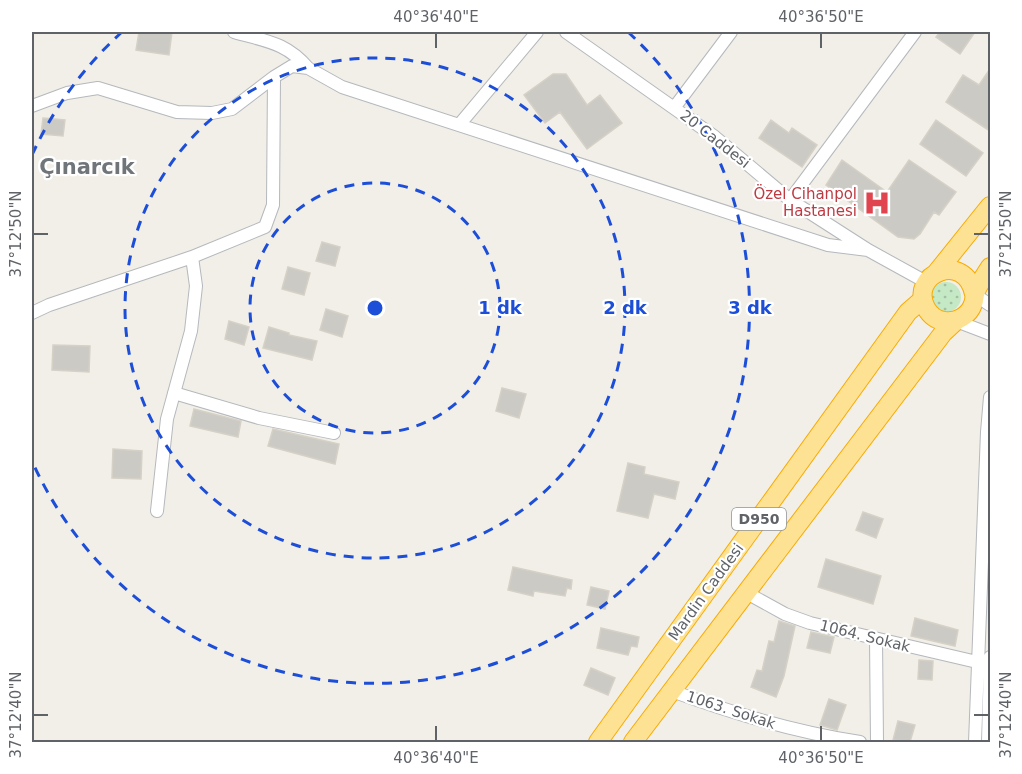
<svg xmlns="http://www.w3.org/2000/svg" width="1022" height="774" viewBox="0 0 1022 774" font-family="'DejaVu Sans',sans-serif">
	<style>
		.grass { fill: url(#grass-dots) }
		.building { fill: #cccac5; stroke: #d6d1c6; stroke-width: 1.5 }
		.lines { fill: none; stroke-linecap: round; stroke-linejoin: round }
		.minor-casing { stroke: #b5b8bc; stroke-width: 14 }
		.highway-casing { stroke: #f9ab00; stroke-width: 20 }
		.minor { stroke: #fff; stroke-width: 12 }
		.highway { stroke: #fde293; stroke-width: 18 }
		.ticks { fill: none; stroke: #5f6368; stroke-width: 2 }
		.ring { fill: none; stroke: #1d4ed8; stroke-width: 3; stroke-dasharray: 10 8 }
		.labels { text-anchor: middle; stroke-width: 4.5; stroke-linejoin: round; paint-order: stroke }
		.shield { fill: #fff; stroke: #8f9295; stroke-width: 1.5 }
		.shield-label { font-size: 14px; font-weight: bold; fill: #5f6368 }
		.street-label { font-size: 15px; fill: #5f6368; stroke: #fff }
		.health-label { font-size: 15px; fill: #be3a42; stroke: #fff; text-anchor: end }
		.district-label { font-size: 21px; font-weight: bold; fill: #70757a; stroke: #fff }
		.centre { fill: #1d4ed8; stroke: #fff; stroke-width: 3 }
		.ring-label { font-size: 18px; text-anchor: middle; font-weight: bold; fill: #1d4ed8; stroke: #fff; stroke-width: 4.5; stroke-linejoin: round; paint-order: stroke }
		.neatline { fill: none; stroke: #5f6368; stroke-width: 2 }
		.ticks-label { font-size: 15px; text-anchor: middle; fill: #5f6368 }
	</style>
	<defs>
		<pattern id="grass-dots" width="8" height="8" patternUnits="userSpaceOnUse" patternTransform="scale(1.5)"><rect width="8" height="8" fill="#c5e8c5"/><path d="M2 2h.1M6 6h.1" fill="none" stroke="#a3c0a4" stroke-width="1.8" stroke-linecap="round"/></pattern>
	</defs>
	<rect width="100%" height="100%" fill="#f1efe8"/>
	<path class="grass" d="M931 297a15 15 0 1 1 30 0a15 15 0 1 1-30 0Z"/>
	<path class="building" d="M139 32H172L169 55 136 50Z
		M940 32H975L960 54 936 37Z
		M990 69V131L946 102 963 75 979 85Z
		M553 74H566L587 105 600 95 622 123 587 149 560 112 545 123 524 95Z
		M43 118 65 120 63 136 41 134Z
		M771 120 789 133 792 128 817 145 802 167 759 138Z
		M936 120 983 153 966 176 920 144Z
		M842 160 887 192 909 160 956 192 939 215 934 212 920 234 914 239 898 237 826 185Z
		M322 242 340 247 335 266 316 261Z
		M288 267 310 273 304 295 282 289Z
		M326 309 348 316 342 337 320 330Z
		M229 321 249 327 244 345 225 339Z
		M269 327 289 333V335L317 341 312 360 263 348Z
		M53 345 90 346 89 372 52 370Z
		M502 388 526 394 519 418 496 411Z
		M194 409 241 421 238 437 190 426Z
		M273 429 339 444 335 464 268 446Z
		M113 449 142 451 141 479 112 478Z
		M628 463 645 467 644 474 679 482 675 499 654 494 648 518 617 511Z
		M863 512 883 519 876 538 856 530Z
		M826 559 881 576 873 604 818 587Z
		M513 567 572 580 571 589 567 588 565 596 534 591 533 596 508 590Z
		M591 587 609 591 605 609 587 605Z
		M915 618 958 630 955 646 911 636Z
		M779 621 795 626 784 676 776 697 751 687 757 670 762 671 769 641 774 642Z
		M601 628 639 637 637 647 631 646 628 655 597 648Z
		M811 632 834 637 830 653 807 648Z
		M919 660 933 661 932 680 918 679Z
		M591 668 615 678 608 695 584 685Z
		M829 699 846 705 837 730 820 725Z
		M898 721 915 725 910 742 893 740Z"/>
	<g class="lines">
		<defs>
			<path id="minor" d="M234 32C265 41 286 42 308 68
				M566 32 715 137 790 200 868 250 926 282
				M32 106 67 93 98 88 177 112 212 113 232 109 274 77 292 66 308 68 342 87 828 245 868 250
				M674 108 731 32
				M459 125 537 32
				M790 200 915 32
				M974 294 990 305
				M32 313 49 305 192 257 265 227 273 205 274 77
				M956 321 990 334
				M174 393 259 418 334 433
				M157 511 167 419 191 331 196 286 192 257
				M745 592 785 614 810 623 977 662H990
				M876 639 877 742
				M672 691C734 714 795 732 860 742
				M975 742 987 432 990 397
				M988 742 990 657"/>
			<path id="highway" d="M937 272 990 206
				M974 294C965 250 908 274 926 308 930 315 936 320 944 321 956 323 969 316 973 304 975 299 974 295 976 291 980 282 985 275 990 267
				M598 742 908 312 923 299
				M633 742 943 333 956 321"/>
		</defs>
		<use href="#minor" class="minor-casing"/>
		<use href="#highway" class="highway-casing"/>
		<use href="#minor" class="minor"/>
		<use href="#highway" class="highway"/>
	</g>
	<path class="ticks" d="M436 33V48M821 33V48M33 234H48M974 234H989M33 715H48M974 715H989M436 726V741M821 726V741"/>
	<g class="ring">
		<circle cx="375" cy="308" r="125"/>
		<circle cx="375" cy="308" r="250"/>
		<path d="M32 155A375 375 0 0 1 122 32M628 32A375 375 0 1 1 32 461"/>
	</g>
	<defs>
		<symbol id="hospital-bare" viewBox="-9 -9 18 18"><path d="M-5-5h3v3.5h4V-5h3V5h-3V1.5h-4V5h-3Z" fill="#e0444e" stroke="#fff" stroke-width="2.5" paint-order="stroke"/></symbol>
	</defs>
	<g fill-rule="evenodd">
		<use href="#hospital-bare" x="858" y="184" width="38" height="38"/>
	</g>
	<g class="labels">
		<rect class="shield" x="732" y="508" width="54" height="22" rx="4.5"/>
		<g class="shield-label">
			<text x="759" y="524">D950</text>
		</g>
		<g class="street-label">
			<text transform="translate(715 139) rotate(38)" y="5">20 Caddesi</text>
			<text transform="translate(706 592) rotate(-54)" y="5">Mardin Caddesi</text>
			<text transform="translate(865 636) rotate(14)" y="5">1064. Sokak</text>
			<text transform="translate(731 710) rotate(18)" y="5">1063. Sokak</text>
		</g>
		<g class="health-label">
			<text x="857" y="199">Özel Cihanpol<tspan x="857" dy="17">Hastanesi</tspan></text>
		</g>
		<g class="district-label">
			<text x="87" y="174">Çınarcık</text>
		</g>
	</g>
	<circle cx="375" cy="308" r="9" class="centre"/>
	<g class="ring-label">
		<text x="500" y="314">1 dk</text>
		<text x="625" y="314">2 dk</text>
		<text x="750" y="314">3 dk</text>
	</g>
	<rect width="1022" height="774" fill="none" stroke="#ffffff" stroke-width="66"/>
	<rect x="33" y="33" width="956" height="708" class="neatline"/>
	<g class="ticks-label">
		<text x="436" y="22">40°36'40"E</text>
		<text x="821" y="22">40°36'50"E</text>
		<text transform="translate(16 234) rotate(-90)" y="5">37°12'50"N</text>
		<text transform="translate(1006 234) rotate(-90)" y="5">37°12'50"N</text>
		<text transform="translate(16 715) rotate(-90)" y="5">37°12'40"N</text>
		<text transform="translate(1006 715) rotate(-90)" y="5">37°12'40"N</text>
		<text x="436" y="763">40°36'40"E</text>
		<text x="821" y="763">40°36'50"E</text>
	</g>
</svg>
